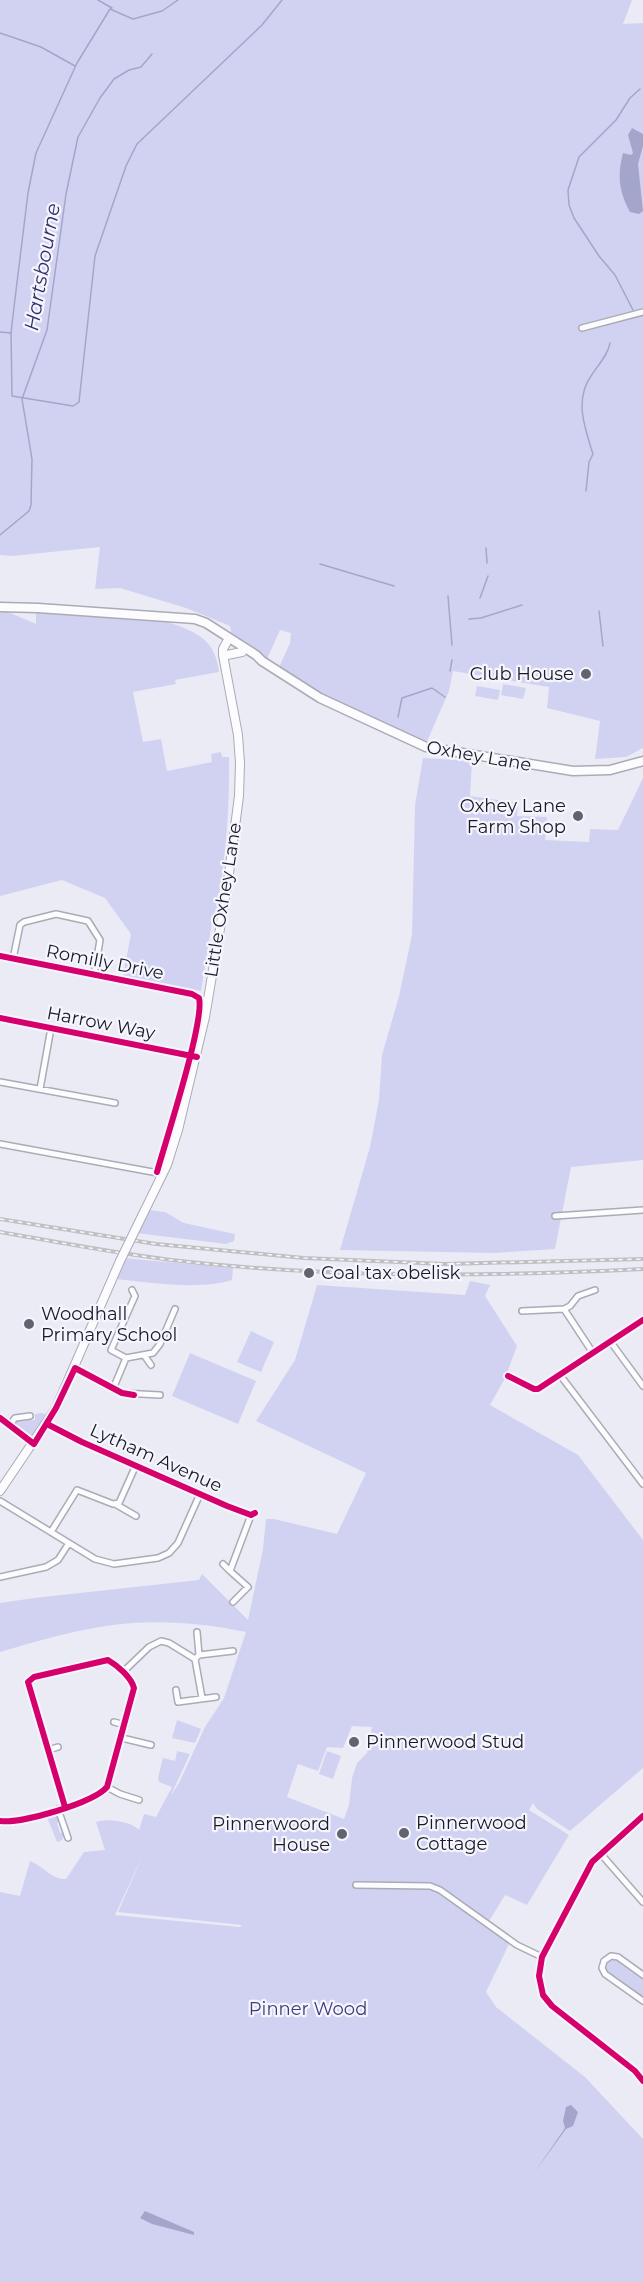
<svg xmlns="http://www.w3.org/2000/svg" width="643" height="2282" viewBox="0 0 643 2282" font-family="Montserrat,sans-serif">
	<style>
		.green { fill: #d1d2f2; fill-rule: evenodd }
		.water { fill: #a4a5ca }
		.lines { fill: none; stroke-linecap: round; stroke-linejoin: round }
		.stream { stroke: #a4a5ca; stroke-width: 1.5 }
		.minor-casing { stroke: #ababb5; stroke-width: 8 }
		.secondary-casing { stroke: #ababb5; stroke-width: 10 }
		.primary-casing { stroke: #ababb5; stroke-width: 11 }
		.minor { stroke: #fcfcfe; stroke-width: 5 }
		.secondary { stroke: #fcfcfe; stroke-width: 8 }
		.primary { stroke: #fcfcfe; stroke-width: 8 }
		.rail-casing { stroke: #c0c0c3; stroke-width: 4 }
		.rail { stroke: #f5f6fd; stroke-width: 1.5; stroke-dasharray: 4.5; stroke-linecap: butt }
		.secondary-bridge-casing { stroke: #ababb5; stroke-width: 10; stroke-linecap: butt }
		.secondary-bridge { stroke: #fcfcfe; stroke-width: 8 }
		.cycleway-casing { stroke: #f5f6fd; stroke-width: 10 }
		.cycleway { stroke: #d6006c; stroke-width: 6 }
		.poi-dot { fill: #63636f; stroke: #f5f6fd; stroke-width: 2 }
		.labels { text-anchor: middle; stroke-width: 4.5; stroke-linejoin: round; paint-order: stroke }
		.poi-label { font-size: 18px; fill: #1a1a26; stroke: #f5f6fd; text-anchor: start }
		.street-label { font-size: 18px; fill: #1a1a26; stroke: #f5f6fd }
		.park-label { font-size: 18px; fill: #403c7a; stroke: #f5f6fd }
		.water-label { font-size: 20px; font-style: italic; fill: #342f6b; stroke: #f5f6fd }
	</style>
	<rect width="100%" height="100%" fill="#ebebf6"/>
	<path class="green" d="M0 0H632L623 24 643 23V748L626 757 595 759 600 721 547 708 549 687 453 671 449 691 425 746 332 703 279 667 290 643 291 633 280 630 267 659 232 636 230 626 186 608 120 588 95 589 100 547 12 556 0 555Z
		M0 612H8L36 624V613L158 620C176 624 202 632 212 649 216 656 218 664 219 672L175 680 176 684 133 692 143 742 161 739 167 771 212 762 211 754 221 752 222 757H229C230 811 225 862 216 916H213L201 991 123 976 131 934 105 898 62 880 0 896Z
		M503 684 526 688 523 699 501 695Z
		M477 686 500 690 498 700 475 696Z
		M423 758 472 761 470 796 518 803 517 816 547 817 545 840 589 842 590 829 618 830 643 778V1160L571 1167 555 1249 494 1253 340 1250 370 1147 379 1100 382 1055 399 996 412 935 415 805Z
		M148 1210 165 1212 184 1223 235 1234 234 1241 226 1244 136 1233Z
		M123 1258 233 1268 232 1280C201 1290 150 1283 117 1279Z
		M470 1281 490 1285 485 1296 517 1346 505 1378 490 1405 578 1455 643 1540V1768L570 1831 537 1809 533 1803 529 1810 569 1835 527 1905 505 1895 488 1923 509 1944 486 1992 496 2007 585 2077 643 2139V2282H0V1892L20 1896 30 1861C43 1866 52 1880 66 1879L84 1852 105 1850 96 1822C108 1818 130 1821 139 1830L144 1814 156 1817 172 1787 159 1782 158 1778 163 1758 175 1761 177 1751 190 1754 171 1795 179 1783 205 1727 224 1698 246 1632C204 1623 155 1619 113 1625 75 1630 37 1641 0 1652V1603L34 1598 199 1580 202 1574 248 1620 263 1549 266 1519H274L337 1534 366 1473 256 1421 295 1360 317 1285 465 1295ZM352 1726 372 1727 367 1753 357 1763 352 1778 349 1805 344 1819 287 1797 298 1764 318 1771 327 1747 343 1748ZM143 1855 118 1912 242 1925 240 1927 115 1915Z
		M251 1331 274 1342 261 1372 237 1362Z
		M190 1353 256 1381 238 1424 172 1396Z
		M42 1413 47 1415 34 1436 31 1437 13 1424 15 1420H35V1414Z
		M177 1720 201 1729 195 1743 172 1738Z
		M327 1751 341 1756 333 1779 319 1774Z
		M58 1813 60 1820 57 1823 60 1833 63 1832 64 1836 62 1840 57 1842 47 1817Z
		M611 1958 616 1959 643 1977V1998L607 1973 604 1968 606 1962Z"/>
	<path class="water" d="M632 128 643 134V146L638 164 643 211 639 214 630 212C619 192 617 176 623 153L631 155 633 153 628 135Z
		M571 2105 578 2112 573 2126 566 2129 534 2173 565 2128 563 2121 566 2107Z
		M145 2211 194 2232V2235L152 2224 140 2218Z"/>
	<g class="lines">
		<path class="stream" d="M98 0 112 8
			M178 0 162 11 133 19 110 9 77 63 41 142 36 153 28 193 14 307 11 333 12 396 73 406 79 402 95 256 126 166 137 144 262 25 282 0
			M0 33 41 47 75 66
			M633 310 615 275 599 256 574 218 569 205 568 190 579 157 616 120 630 98 640 89
			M0 332 11 333
			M586 491 589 462 593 454C585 429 574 400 591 376 598 365 608 355 610 343
			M0 535 29 511 31 505 32 459 22 399 47 330 66 194 78 137 100 98 114 79 129 70 141 67 152 54
			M486 548 487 563
			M320 564 394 586
			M448 596 452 645
			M480 598 488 576
			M599 611 603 646
			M469 619 481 618 522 605
			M450 671 452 660
			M398 717 402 698 432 688 445 697"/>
		<defs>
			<path id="minor" d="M582 328 643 312
				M0 956 192 994 199 998C205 1021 165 1143 157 1172
				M13 959 20 925 24 922 56 914 88 921 100 940 94 975
				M0 1018 193 1056
				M0 1082 115 1103
				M40 1089 51 1028
				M0 1144 158 1173
				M555 1216 643 1210
				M564 1309 570 1306 578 1296 595 1290
				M522 1311 564 1309 593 1353
				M610 1341 643 1386
				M144 1355 151 1365
				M126 1358 111 1350 135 1296 132 1290
				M75 1368 122 1393 160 1395
				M560 1375 643 1484
				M508 1376 534 1389H538L643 1320
				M113 1389 126 1358 153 1353 160 1344 175 1309
				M0 1418 34 1444
				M47 1424 82 1442 227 1506 251 1515 255 1513
				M9 1426 15 1418 30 1416
				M0 1501 95 1559 114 1564 158 1558 169 1553 178 1543 200 1494
				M117 1505 136 1516
				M51 1532 77 1490 113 1504 119 1503 136 1465
				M223 1564 230 1571
				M0 1577 46 1567 58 1560 69 1543
				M233 1602 248 1587 230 1571 251 1515
				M197 1632 199 1655 195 1659 202 1698
				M199 1655 233 1651
				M123 1672 149 1647 161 1641 169 1643 195 1659
				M176 1690 178 1702 216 1697
				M114 1722 125 1725
				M122 1738 151 1745
				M48 1750 58 1747
				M107 1787 120 1794 139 1800
				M58 1809 68 1838
				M643 1816 592 1862 542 1957 539 1976 543 1995 552 2006 635 2071 643 2081
				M0 1821C21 1824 93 1803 107 1787L134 1688C131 1677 118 1666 108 1660L34 1677 28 1682 65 1807
				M600 1853 643 1902
				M356 1885 430 1886 440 1890 517 1945 542 1957
				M643 1975 618 1957 611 1956 604 1961 602 1968 605 1974 643 2001"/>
			<path id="secondary" d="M227 655 242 652
				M142 1216 167 1165 178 1130 205 1017 228 881 239 796 240 763 238 735 223 655V649L229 638
				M0 1491 56 1408 120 1261"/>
			<path id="primary" d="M0 607 38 608 195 619 206 623 256 655 262 661 320 698 426 747 573 771 610 770 643 761"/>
		</defs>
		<use href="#minor" class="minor-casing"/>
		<use href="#secondary" class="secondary-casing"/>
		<use href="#primary" class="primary-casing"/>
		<use href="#minor" class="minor"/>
		<use href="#secondary" class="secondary"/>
		<use href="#primary" class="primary"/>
		<defs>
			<path id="rail" d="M0 1219 156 1244 304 1258 445 1264 643 1259
				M0 1232C57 1242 114 1253 171 1260 327 1278 486 1277 643 1269"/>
		</defs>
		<use href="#rail" class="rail-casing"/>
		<use href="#rail" class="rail"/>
		<defs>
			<path id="secondary-bridge" d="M120 1261 142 1216"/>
		</defs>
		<use href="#secondary-bridge" class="secondary-bridge-casing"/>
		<use href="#secondary-bridge" class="secondary-bridge"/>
		<defs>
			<path id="cycleway" d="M0 956 192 994 199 998C205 1021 165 1143 157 1172
				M0 1018 197 1057
				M508 1376 534 1389H538L643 1320
				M0 1418 34 1444 56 1408 75 1368 122 1393 134 1395
				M47 1424 82 1442 227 1506 251 1515 255 1513
				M643 1816 592 1862 542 1957 539 1976 543 1995 552 2006 635 2071 643 2081
				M0 1821C21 1824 93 1803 107 1787L134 1688C131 1677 118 1666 108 1660L34 1677 28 1682 65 1807"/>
		</defs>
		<use href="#cycleway" class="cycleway-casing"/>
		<use href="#cycleway" class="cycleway"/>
	</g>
	<g class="poi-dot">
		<circle cx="586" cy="674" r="6"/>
		<circle cx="578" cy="816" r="6"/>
		<circle cx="309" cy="1273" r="6"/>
		<circle cx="29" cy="1324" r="6"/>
		<circle cx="354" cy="1742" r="6"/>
		<circle cx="404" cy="1833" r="6"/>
		<circle cx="342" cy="1834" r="6"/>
	</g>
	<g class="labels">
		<g class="poi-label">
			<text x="574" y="680" text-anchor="end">Club House</text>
			<text x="566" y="812" text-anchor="end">Oxhey Lane<tspan x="566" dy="21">Farm Shop</tspan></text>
			<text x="321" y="1279">Coal tax obelisk</text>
			<text x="41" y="1320">Woodhall<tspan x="41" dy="21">Primary School</tspan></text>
			<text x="366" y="1748">Pinnerwood Stud</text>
			<text x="416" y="1829">Pinnerwood<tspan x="416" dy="21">Cottage</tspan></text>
			<text x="330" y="1830" text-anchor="end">Pinnerwoord<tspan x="330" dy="21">House</tspan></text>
		</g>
		<g class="street-label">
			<text transform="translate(479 756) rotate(10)" y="6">Oxhey Lane</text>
			<text transform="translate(223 900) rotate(-81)" y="6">Little Oxhey Lane</text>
			<text transform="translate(105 962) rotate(11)" y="6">Romilly Drive</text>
			<text transform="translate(101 1023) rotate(11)" y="6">Harrow Way</text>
			<text transform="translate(156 1458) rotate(24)" y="6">Lytham Avenue</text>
		</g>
		<g class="park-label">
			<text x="308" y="2015">Pinner Wood</text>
		</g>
		<g class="water-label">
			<text transform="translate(42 267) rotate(-80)" y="7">Hartsbourne</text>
		</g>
	</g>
</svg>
